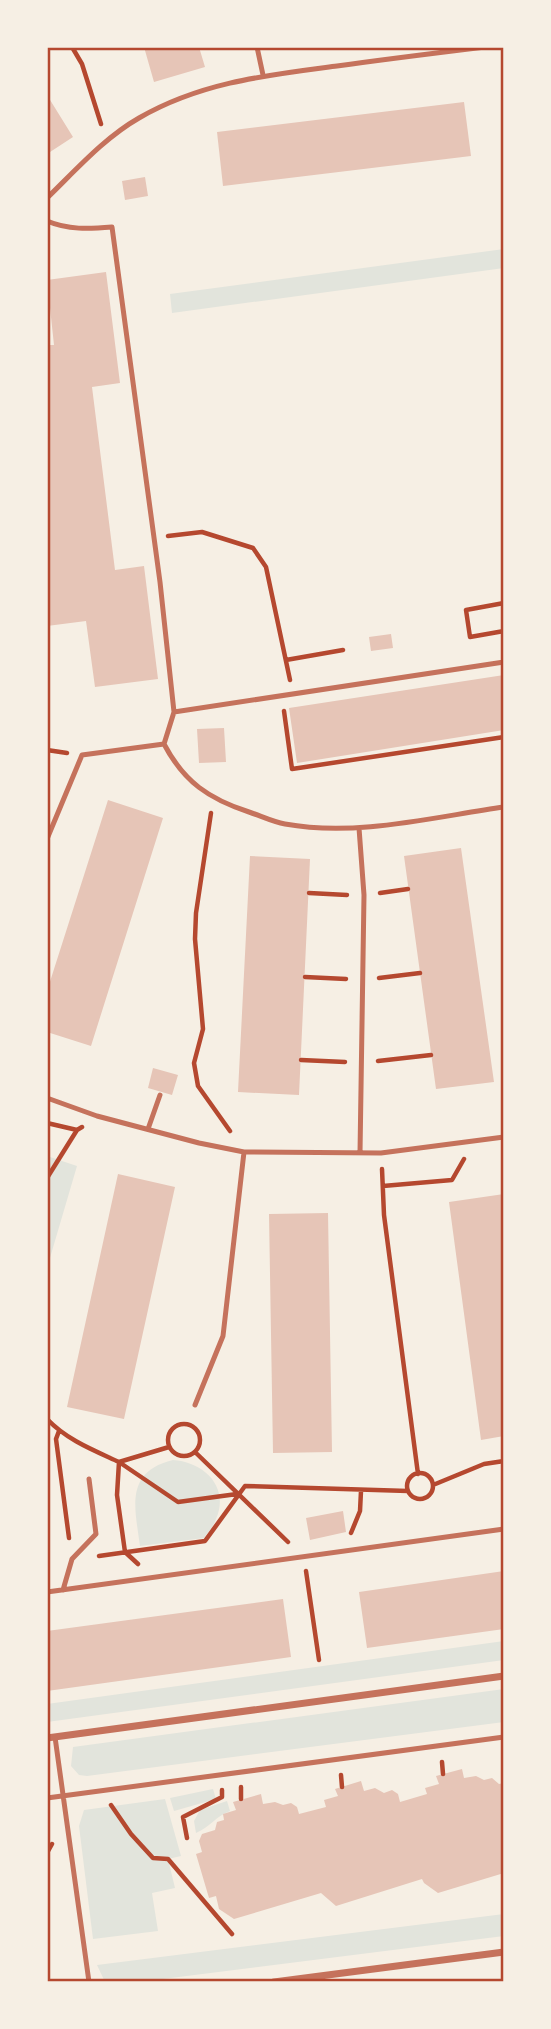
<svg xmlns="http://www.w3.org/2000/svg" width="551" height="2029" viewBox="0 0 551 2029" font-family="'PT Sans',sans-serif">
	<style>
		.green { fill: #e2e4dc }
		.building { fill: #e6c5b7 }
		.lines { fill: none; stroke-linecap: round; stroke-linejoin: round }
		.path { stroke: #b5482f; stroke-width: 4.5 }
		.service { stroke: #c5725c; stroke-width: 5 }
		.minor { stroke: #c5725c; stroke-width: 7 }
		.neatline { fill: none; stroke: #b5482f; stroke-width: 2.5 }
	</style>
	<rect width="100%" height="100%" fill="#f6efe4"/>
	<path class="green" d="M504 249V268L172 313 170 294Z
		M50 1157 77 1166 47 1268V1160Z
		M173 1460C204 1462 230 1487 216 1519 214 1526 208 1532 204 1538L140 1546C135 1508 124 1472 173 1460Z
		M504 1641V1660L47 1722V1704Z
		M504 1689V1722L87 1776 79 1775 71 1766 73 1747Z
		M213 1789 216 1799 174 1811 170 1798Z
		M165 1799 181 1856 168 1859 175 1888 152 1893 158 1931 93 1939 79 1826 84 1810Z
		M227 1801 230 1811C216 1816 210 1827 196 1833L194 1821 200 1810Z
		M504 1914V1936L139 1982H105L97 1965Z"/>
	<path class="building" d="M144 47H199L205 67 154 82Z
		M47 95 73 137 47 154Z
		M464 102 471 156 223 186 217 132Z
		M145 177 148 196 125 200 122 181Z
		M106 272 120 383 92 387 115 570 144 566 158 679 95 687 86 621 47 626V345H54L47 280Z
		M391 634 393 648 371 651 369 637Z
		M504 675V730L297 763 289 708Z
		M224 728 226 762 199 763 197 729Z
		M108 800 163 818 91 1046 47 1032V991Z
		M461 848 494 1082 436 1089 404 856Z
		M250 856 310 859 299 1095 238 1092Z
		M153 1068 178 1075 172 1095 148 1088Z
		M118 1174 175 1187 124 1419 67 1407Z
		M504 1194V1436L481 1440 449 1202Z
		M328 1213 332 1452 273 1453 269 1214Z
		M343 1511 346 1532 310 1540 306 1518Z
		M504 1571V1629L367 1648 359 1592Z
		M283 1599 291 1657 47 1691V1631Z
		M462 1769 464 1778 476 1776 484 1780 492 1778 499 1784 504 1783V1873L438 1893 424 1883 422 1879 336 1906 321 1893 234 1919 219 1909 216 1896 209 1898 196 1854 202 1852 199 1841 202 1834 215 1830 217 1822 224 1820 223 1814 236 1810 233 1802 261 1794 263 1804 275 1802 283 1805 291 1803 297 1807 299 1814 326 1807 324 1800 338 1796 335 1789 361 1781 364 1791 375 1788 384 1793 392 1790 398 1794 400 1802 427 1794 425 1788 439 1784 436 1776Z"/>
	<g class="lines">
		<path class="path" d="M72 47 82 64 101 124
			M168 536 202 532 253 548 266 567 290 680
			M504 603 466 610 470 637 504 631
			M286 660 343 650
			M284 711 292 769 504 737
			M47 750 67 753
			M211 813 196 913 195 939 203 1029 194 1063 198 1086 230 1131
			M309 893 347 895
			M380 893 408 889
			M305 977 346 979
			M379 978 420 973
			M301 1060 345 1062
			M378 1061 431 1055
			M47 1123 77 1130
			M382 1169 384 1215 418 1474
			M47 1178 77 1130 82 1127
			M383 1186 452 1180 464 1159
			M47 1419C67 1440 93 1450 119 1462L169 1447
			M168 1440a16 16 0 1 1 32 0a16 16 0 1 1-32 0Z
			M59 1431 56 1439 69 1538
			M195 1452 288 1542
			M407 1486a13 13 0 1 1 26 0a13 13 0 1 1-26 0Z
			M433 1485 484 1464 504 1461
			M351 1533 360 1511 361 1491
			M99 1556 205 1541 245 1486 408 1491
			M138 1564 125 1552 117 1495 119 1462 178 1502 237 1494
			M306 1571 319 1660
			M442 1762 443 1774
			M341 1775 342 1787
			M241 1787V1799
			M111 1805 131 1834 153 1858 168 1859 232 1934
			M187 1838 183 1817 222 1797V1790
			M47 1853 52 1844"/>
		<path class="service" d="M257 47 263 75
			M47 198C76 170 104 138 139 118 201 82 268 75 337 66 387 59 436 53 485 47
			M47 221C68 230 89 229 112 227L160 582 174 712 164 744C184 782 209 799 249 812 261 816 273 822 285 824 357 837 433 817 504 807
			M174 712 504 662
			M359 828 364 895 360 1153
			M47 839 82 755 164 744
			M47 1098 97 1116 199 1143 244 1152 381 1153 504 1137
			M148 1129 160 1095
			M195 1405 223 1336 244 1152
			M63 1590 72 1559 96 1534 89 1479
			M47 1592 504 1529
			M55 1737 89 1982
			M47 1798 504 1737"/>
		<path class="minor" d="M47 1738 504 1676
			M274 1982 504 1952"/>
	</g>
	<rect width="551" height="2029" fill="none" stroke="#f6efe4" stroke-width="98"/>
	<rect x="49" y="49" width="453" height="1931" class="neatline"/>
</svg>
